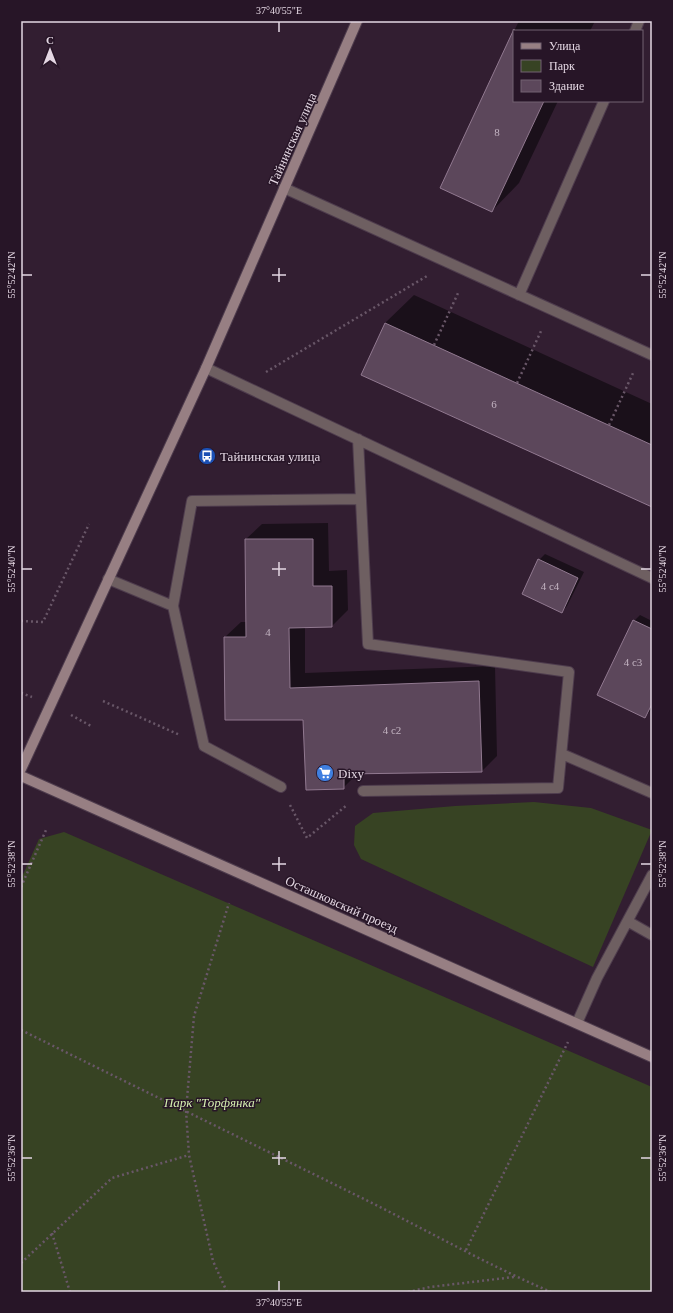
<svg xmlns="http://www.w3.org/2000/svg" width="673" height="1313" viewBox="0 0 673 1313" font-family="Georgia,serif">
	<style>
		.green { fill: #374323 }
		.shadow { fill: #0007 }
		.building { fill: #5c475b; stroke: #917990 }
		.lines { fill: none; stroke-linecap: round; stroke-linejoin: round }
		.lane-casing { stroke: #4e3c4d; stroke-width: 12 }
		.secondary-casing { stroke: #4e3c4d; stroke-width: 12 }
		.path { stroke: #695768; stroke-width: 2.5; stroke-dasharray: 2 3; stroke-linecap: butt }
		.lane { stroke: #6e5f61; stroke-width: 10 }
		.secondary { stroke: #977f83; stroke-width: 10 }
		.ticks { fill: none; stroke: #e4d7e3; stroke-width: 1.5 }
		.labels { text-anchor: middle; stroke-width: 3; stroke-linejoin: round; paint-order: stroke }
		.number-label { font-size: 11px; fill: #c2b3c1 }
		.street-label { font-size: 13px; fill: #e4d7e3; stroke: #271527 }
		.poi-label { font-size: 13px; fill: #e4d7e3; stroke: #271527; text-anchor: start }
		.park-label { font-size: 13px; font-style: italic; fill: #d4efaf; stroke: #271527 }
		.neatline { fill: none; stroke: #e4d7e3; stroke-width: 1.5 }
		.ticks-label { font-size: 10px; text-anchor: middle; fill: #e4d7e3 }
	</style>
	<rect width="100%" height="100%" fill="#321e31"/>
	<path class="green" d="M534 802 591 808 652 830 593 967 361 859 354 845 355 826 373 813 455 806Z
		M64 832 652 1087V1292H21V879L39 839Z"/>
	<path class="shadow" d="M519 21H595L590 31H514Z
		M514 31V101H558L519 183 492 211Z
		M414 295 652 404V506L385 323Z
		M328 523 329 571 347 570 348 610 332 626H305V673L495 666 497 756 482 771 358 773 343 788 304 719 225 637 241 622H247L246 539 262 524Z
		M545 554 584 572 567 606 562 612 539 560Z
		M640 615 652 621V709L645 717 634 621Z"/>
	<path class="building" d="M514 29V101H544L492 212 440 188Z
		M385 323 652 445V507L361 375Z
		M245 539H313V586H332V627L289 628 290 688 479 681 482 772 344 774V789L306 790 303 720H225L224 637H246Z
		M538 559 578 578 562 613 522 594Z
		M633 620 652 629V704L645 718 597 695Z"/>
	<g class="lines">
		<defs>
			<path id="lane" d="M635 31 639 21
				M284 188 652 355
				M519 295 604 101
				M206 368 652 578
				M358 439 368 644 569 672 558 788 363 791
				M108 579 173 606
				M562 754 652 793
				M281 787 204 746 173 606 192 501 361 499
				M629 922 652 935
				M577 1023 597 978 652 875"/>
			<path id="secondary" d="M21 769 206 368 357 21
				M21 776 652 1057"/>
		</defs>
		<use href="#lane" class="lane-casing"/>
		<use href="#secondary" class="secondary-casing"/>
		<path class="path" d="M434 345 459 291
			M266 372 427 276
			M517 383 542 329
			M609 425 634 371
			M21 621 43 622 89 524
			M21 693 32 697
			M103 701 180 735
			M71 715 91 726
			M290 805 307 838 347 805
			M21 887 46 830
			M21 1030C136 1087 251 1143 366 1200 428 1231 488 1265 551 1292
			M52 1233 70 1292
			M466 1250 568 1042
			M21 1263 112 1178 189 1155
			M227 1292 213 1261 189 1155 186 1111 194 1016 229 903
			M408 1292 430 1287 514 1277"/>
		<use href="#lane" class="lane"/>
		<use href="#secondary" class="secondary"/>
	</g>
	<path class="ticks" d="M279 22V32M279 268V282M22 275H32M272 275H286M641 275H651M279 562V576M22 569H32M272 569H286M641 569H651M279 857V871M22 864H32M272 864H286M641 864H651M279 1151V1165M22 1158H32M272 1158H286M641 1158H651M279 1281V1291"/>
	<defs>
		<symbol id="bus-disc" viewBox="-11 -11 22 22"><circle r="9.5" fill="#1a4fb4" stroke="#271527"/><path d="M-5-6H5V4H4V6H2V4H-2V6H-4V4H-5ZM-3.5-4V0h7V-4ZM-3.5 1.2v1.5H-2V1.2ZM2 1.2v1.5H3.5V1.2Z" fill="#fff"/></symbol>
		<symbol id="supermarket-disc" viewBox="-11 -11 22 22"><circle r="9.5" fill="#3f7fe0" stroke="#271527"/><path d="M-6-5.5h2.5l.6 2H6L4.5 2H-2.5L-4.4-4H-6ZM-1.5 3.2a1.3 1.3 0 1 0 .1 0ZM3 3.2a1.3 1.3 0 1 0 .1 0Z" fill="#fff"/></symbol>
	</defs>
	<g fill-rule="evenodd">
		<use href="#bus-disc" x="197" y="446" width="20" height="20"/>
		<use href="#supermarket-disc" x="315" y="763" width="20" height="20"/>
	</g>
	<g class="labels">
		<g class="number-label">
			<text x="497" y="136">8</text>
			<text x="494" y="408">6</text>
			<text x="550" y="590">4 с4</text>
			<text x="268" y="636">4</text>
			<text x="633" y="666">4 с3</text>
			<text x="392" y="734">4 с2</text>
		</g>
		<g class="street-label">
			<text transform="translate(292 139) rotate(-66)" y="5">Тайнинская улица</text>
			<text transform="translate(342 904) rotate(24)" y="5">Осташковский проезд</text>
		</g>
		<g class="poi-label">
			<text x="220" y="461">Тайнинская улица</text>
			<text x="338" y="778">Dixy</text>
		</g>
		<g class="park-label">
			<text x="212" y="1107">Парк "Торфянка"</text>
		</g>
	</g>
	<rect width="673" height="1313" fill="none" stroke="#271527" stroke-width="44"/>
	<rect x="513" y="30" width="130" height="72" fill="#271527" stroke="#736372"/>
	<rect x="521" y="43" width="20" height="6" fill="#977f83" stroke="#736372"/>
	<text x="549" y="50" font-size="12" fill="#e4d7e3">Улица</text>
	<rect x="521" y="60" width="20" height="12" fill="#374323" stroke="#736372"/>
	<text x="549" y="70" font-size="12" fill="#e4d7e3">Парк</text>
	<rect x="521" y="80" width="20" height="12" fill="#5c475b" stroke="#736372"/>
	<text x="549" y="90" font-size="12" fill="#e4d7e3">Здание</text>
	<g transform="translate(50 50)" stroke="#271527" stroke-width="3" paint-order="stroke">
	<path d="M0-3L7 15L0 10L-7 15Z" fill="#e4d7e3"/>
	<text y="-6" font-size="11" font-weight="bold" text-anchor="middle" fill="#e4d7e3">С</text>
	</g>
	<rect x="22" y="22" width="629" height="1269" class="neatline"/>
	<g class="ticks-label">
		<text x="279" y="14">37°40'55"E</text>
		<text transform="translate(11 275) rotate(-90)" y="4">55°52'42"N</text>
		<text transform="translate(662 275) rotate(-90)" y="4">55°52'42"N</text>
		<text transform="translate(11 569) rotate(-90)" y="4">55°52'40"N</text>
		<text transform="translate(662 569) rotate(-90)" y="4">55°52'40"N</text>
		<text transform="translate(11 864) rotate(-90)" y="4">55°52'38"N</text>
		<text transform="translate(662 864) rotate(-90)" y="4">55°52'38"N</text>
		<text transform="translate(11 1158) rotate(-90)" y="4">55°52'36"N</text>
		<text transform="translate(662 1158) rotate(-90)" y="4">55°52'36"N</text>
		<text x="279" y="1306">37°40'55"E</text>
	</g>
</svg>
